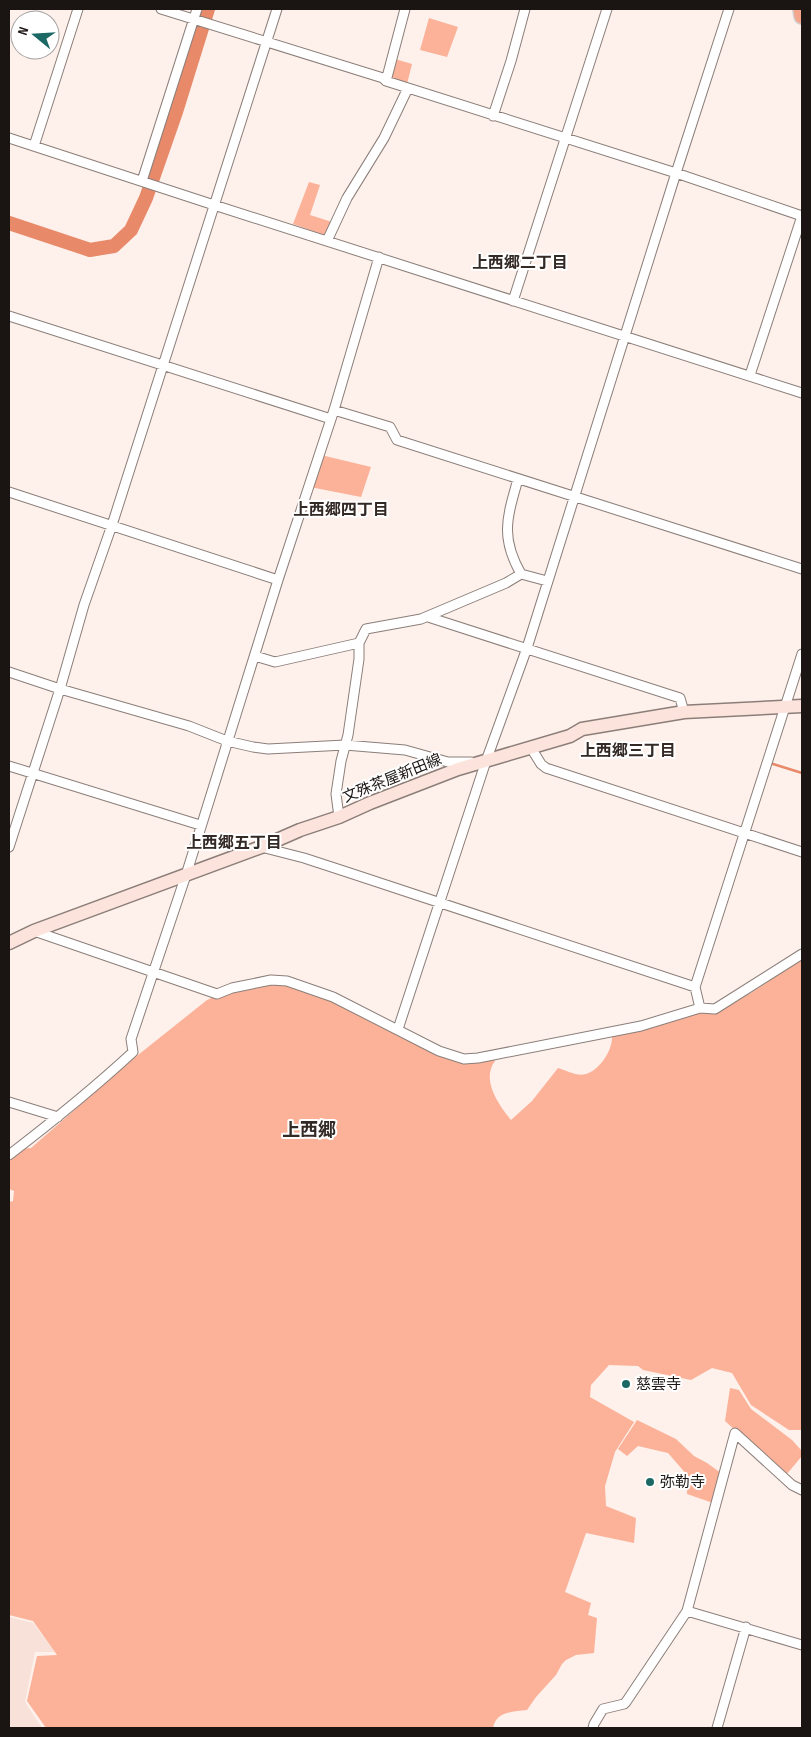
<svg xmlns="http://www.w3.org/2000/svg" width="811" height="1737" viewBox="0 0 811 1737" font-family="'Sofia Sans Condensed','Noto Sans JP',sans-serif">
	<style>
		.built { fill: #f7e1d9 }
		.green { fill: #fcb298 }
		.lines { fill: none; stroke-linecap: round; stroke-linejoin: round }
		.stream { stroke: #e88969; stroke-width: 2.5 }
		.river { stroke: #e88969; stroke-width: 14 }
		.minor-casing { stroke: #8b7e79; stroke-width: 11 }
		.secondary-casing { stroke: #8b7e79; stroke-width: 15 }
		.motorway-casing { stroke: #d1d0d0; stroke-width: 18 }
		.minor { stroke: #fff; stroke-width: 9 }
		.secondary { stroke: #fce4dc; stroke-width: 12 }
		.motorway { stroke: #f4a58a; stroke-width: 15 }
		.poi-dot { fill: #1c6864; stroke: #fff; stroke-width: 2 }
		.labels { text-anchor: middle; stroke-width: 4; stroke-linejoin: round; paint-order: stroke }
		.street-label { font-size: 15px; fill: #1a1513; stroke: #fff }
		.poi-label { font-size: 15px; fill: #1a1513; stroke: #fff; text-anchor: start }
		.neighbourhood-label { font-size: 16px; font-weight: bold; fill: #332925; stroke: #fff }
		.quarter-label { font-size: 18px; font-weight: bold; fill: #332925; stroke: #fff }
	</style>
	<rect width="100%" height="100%" fill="#fef0eb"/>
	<path class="built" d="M9 1617 33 1623 55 1652H35L25 1702 42 1728H9Z"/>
	<path class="green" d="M429 18 458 27 447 57 420 50Z
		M395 59 412 64 407 84 389 77Z
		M309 182 320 185 310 215 332 222 327 236 293 224Z
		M321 455 371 467 361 497 310 487Z
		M802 959V1430H789L751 1405 732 1373 712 1368 691 1380 643 1370 638 1366 609 1365 591 1385 590 1397 634 1422 615 1452 605 1486 606 1506 636 1518 634 1543 586 1533 565 1592 591 1603 588 1615 597 1618 594 1653 576 1655 566 1660 562 1664 556 1675 536 1697 527 1710C512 1712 496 1711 493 1728H46L27 1701 37 1656 57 1655 33 1621 9 1615V1202L13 1201 14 1191 9 1189C9 1168 3 1149 31 1148L133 1059 207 1000 243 983 301 982 377 1025 448 1055 460 1057 492 1053 495 1061C481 1080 498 1104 511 1120L532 1101 558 1068C565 1070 578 1077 586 1074 601 1070 618 1043 610 1029L706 1012 751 993Z
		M730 1388 739 1390 751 1409 792 1440 802 1451V1456L786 1475 725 1421Z
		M637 1420 676 1439 694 1456 707 1463 721 1473 713 1503 687 1494 688 1476 668 1453 638 1446 627 1456 618 1449Z"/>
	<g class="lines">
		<path class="stream" d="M770 763 802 773"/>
		<path class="river" d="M9 223 90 250 114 246 131 230 146 198 176 112 208 9"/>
		<defs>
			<path id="minor" d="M161 9 383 78 386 81 676 173 802 216
				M386 81 405 9
				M493 116 511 61 525 9
				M9 138 214 205 802 393
				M34 146 78 9
				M142 181 197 9
				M327 241 347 198 384 138 408 88
				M513 301 607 9
				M9 316 331 419
				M750 375 802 216
				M334 410 390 427 397 440 802 569
				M518 479C507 518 500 537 521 574
				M9 492 278 580
				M428 617 680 698 684 712
				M255 656 275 662 359 643
				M9 672 60 689 189 726 227 741 253 747 268 749 345 745 405 750 448 762H471
				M531 748 541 764 546 768 802 852
				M9 766 200 825
				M339 817 336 794 341 761 348 735 359 659V643L366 629 421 619 506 583 521 574 547 581
				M9 847 60 689 84 605 112 525 277 9
				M261 847 304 858 359 876 695 987
				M34 931 217 994 232 988 271 980 287 981 333 997 439 1051 464 1059 478 1058 641 1026 700 1008 715 1009 802 954
				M700 1008 695 987 802 654
				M398 1029 486 761 527 648 676 173 729 9
				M9 1102 58 1117
				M9 1155C52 1122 93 1089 133 1052L131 1039 186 875 278 580 334 410 379 257
				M687 1611 802 1645
				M593 1728 594 1724 603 1709 624 1704 626 1702 687 1611 735 1433 792 1485 802 1490
				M717 1728 746 1627"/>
			<path id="secondary" d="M9 943 34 931 261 847 300 830 339 817 370 803 458 769 570 736 582 729 684 712 802 706"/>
			<path id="motorway" d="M801 9 802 16"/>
		</defs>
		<use href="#minor" class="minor-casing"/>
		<use href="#secondary" class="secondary-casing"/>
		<use href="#motorway" class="motorway-casing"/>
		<use href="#minor" class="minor"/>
		<use href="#secondary" class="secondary"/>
		<use href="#motorway" class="motorway"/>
	</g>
	<g class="poi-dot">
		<circle cx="626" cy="1384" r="5"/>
		<circle cx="650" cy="1482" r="5"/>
	</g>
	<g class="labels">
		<g class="street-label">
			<text transform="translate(392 778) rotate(-22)" y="5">文殊茶屋新田線</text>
		</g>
		<g class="poi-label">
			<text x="636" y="1389">慈雲寺</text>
			<text x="660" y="1487">弥勒寺</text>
		</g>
		<g class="neighbourhood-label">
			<text x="520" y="268">上西郷二丁目</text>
			<text x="341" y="515">上西郷四丁目</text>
			<text x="628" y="756">上西郷三丁目</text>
			<text x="234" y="848">上西郷五丁目</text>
		</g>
		<g class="quarter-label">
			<text x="309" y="1136">上西郷</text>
		</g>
	</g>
	<rect width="811" height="1737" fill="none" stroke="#1a1513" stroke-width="20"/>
	<g transform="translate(35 35) rotate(288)"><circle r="24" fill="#ffffff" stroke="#a3a1a1"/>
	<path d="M0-4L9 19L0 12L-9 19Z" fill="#1c6864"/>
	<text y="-8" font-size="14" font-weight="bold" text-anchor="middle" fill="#1a1513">N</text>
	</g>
</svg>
